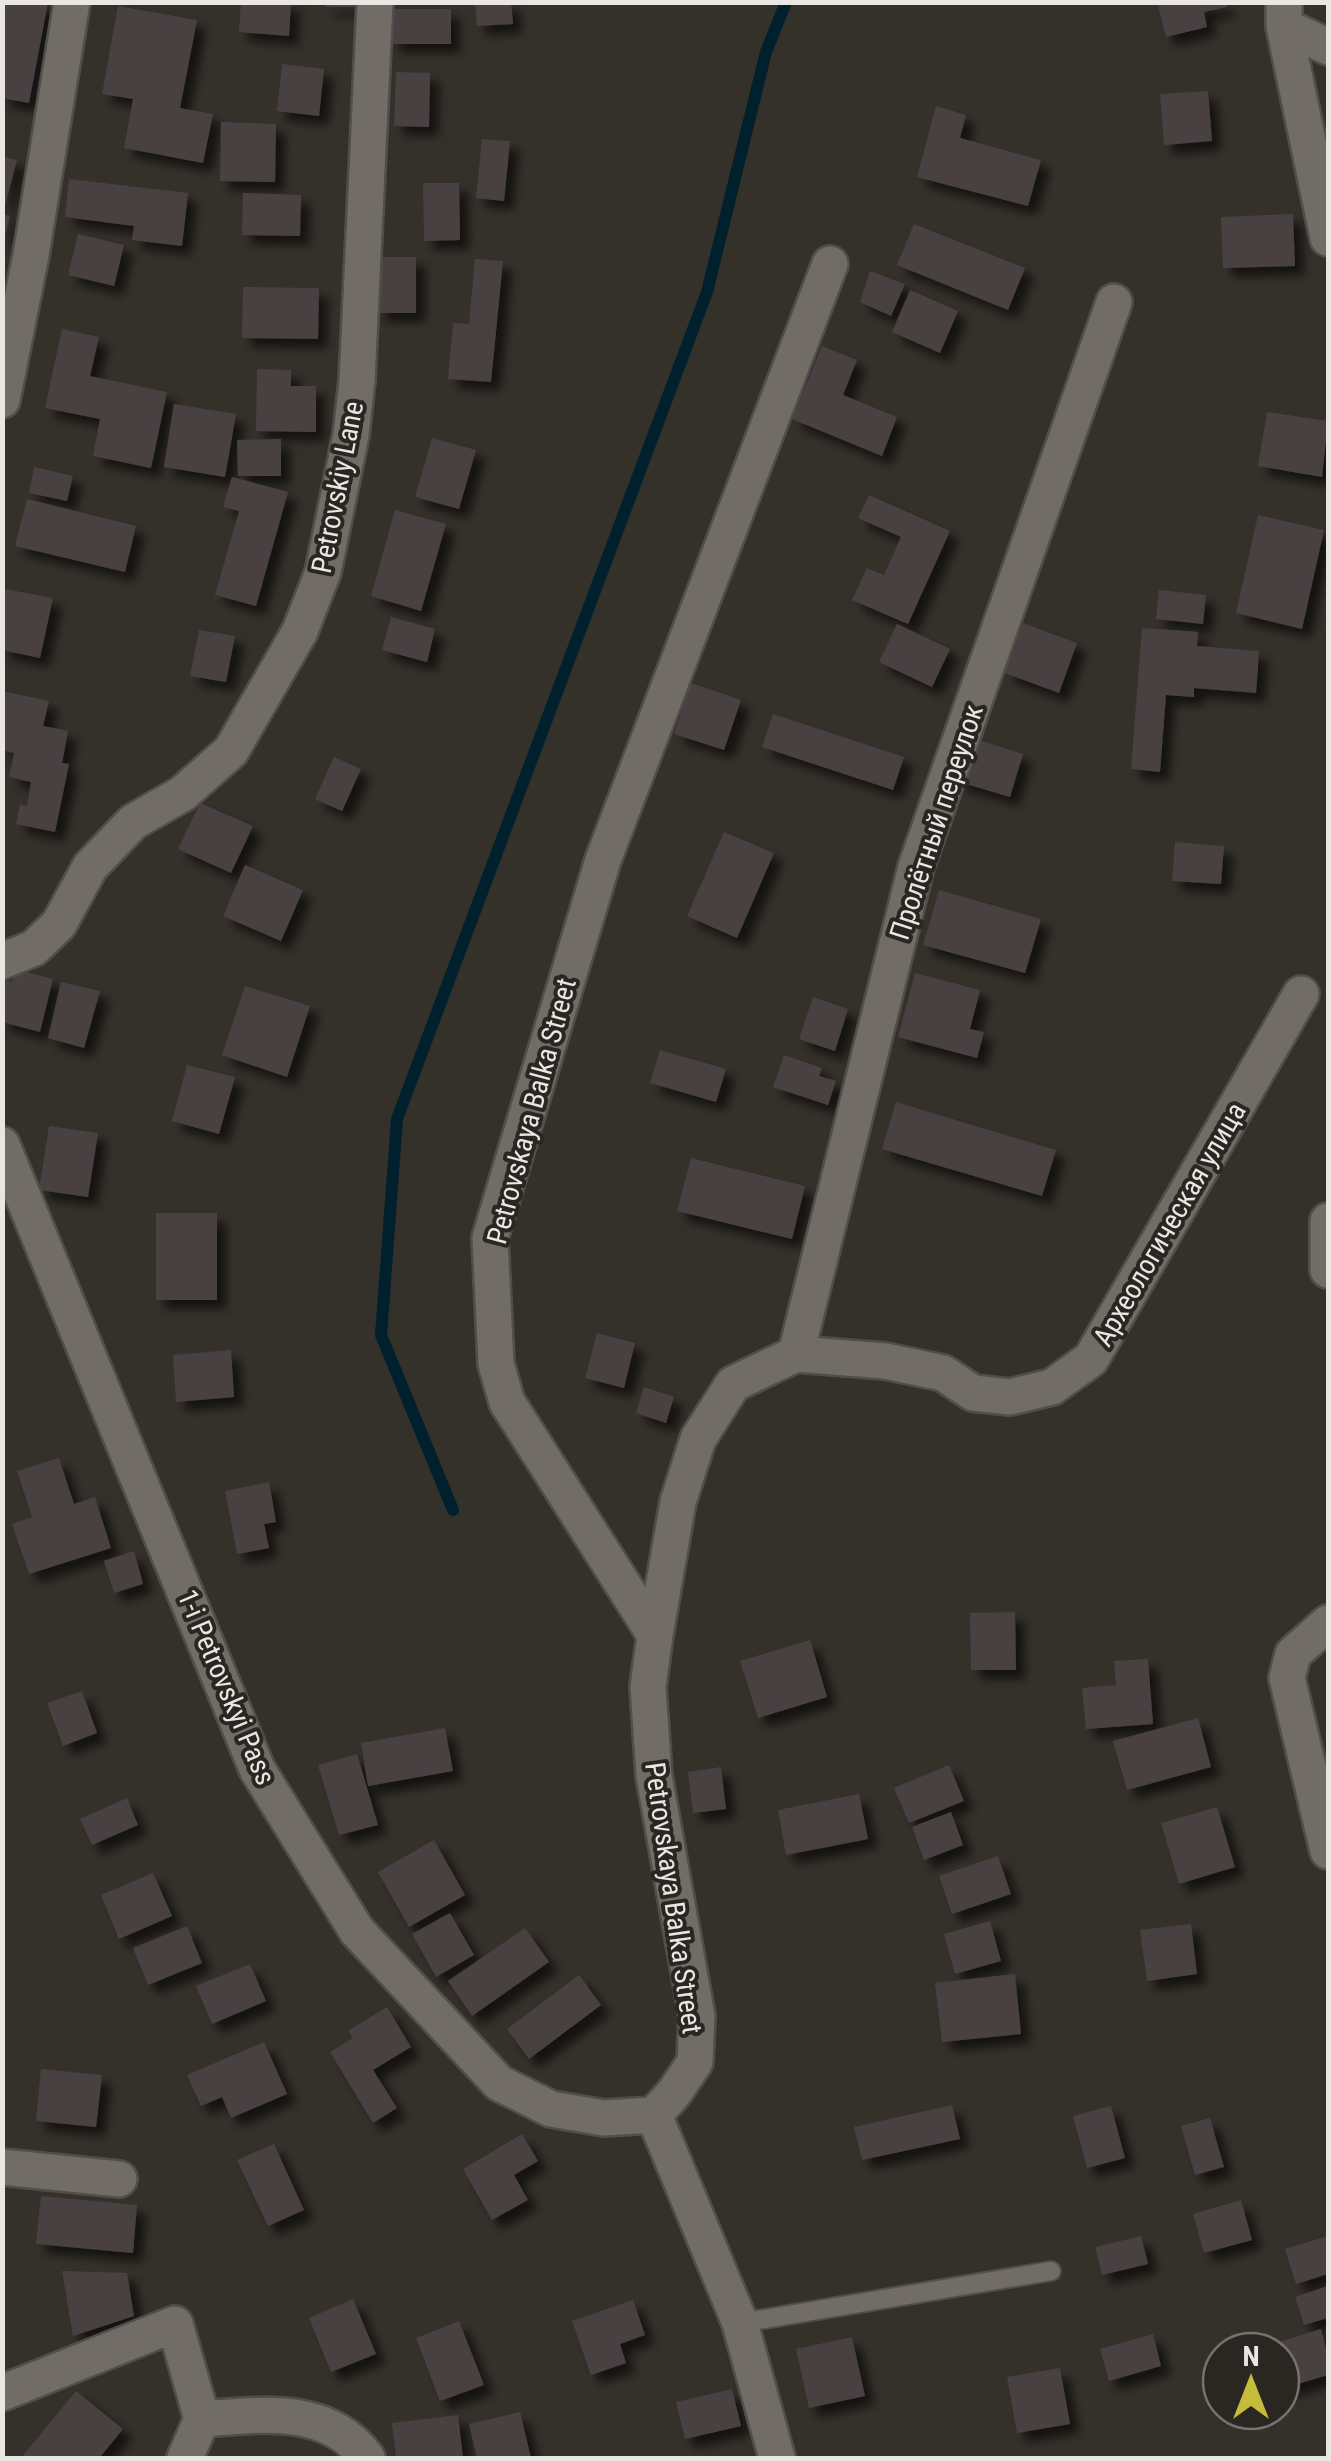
<svg xmlns="http://www.w3.org/2000/svg" width="1331" height="2461" viewBox="0 0 1331 2461" font-family="'Roboto Condensed',sans-serif">
	<style>
		.lines { fill: none; stroke-linecap: round; stroke-linejoin: round }
		.stream { stroke: #01202d; stroke-width: 12 }
		.building { fill: #484143; filter: url(#shadow) }
		.service-casing { stroke: #514e49; stroke-width: 22 }
		.minor-casing { stroke: #514e49; stroke-width: 40 }
		.service { stroke: #716c66; stroke-width: 18 }
		.minor { stroke: #716c66; stroke-width: 35 }
		.labels { text-anchor: middle; stroke-width: 8; stroke-linejoin: round; paint-order: stroke }
		.street-label { font-size: 28px; fill: #e9e6e3; stroke: #2a2621 }
	</style>
	<defs>
		<filter id="shadow"><feDropShadow dx="9" dy="9" stdDeviation="5" flood-color="#0009"/></filter>
	</defs>
	<rect width="100%" height="100%" fill="#34302a"/>
	<g class="lines">
		<path class="stream" d="M453 1510 381 1335 397 1119 707 292 766 52 786 2"/>
	</g>
	<path class="building" d="M2 2H48L29 103 2 98Z
		M241 2H291L289 36 239 32Z
		M475 2H511L513 24 477 26Z
		M1157 2H1226L1227 7 1204 12 1207 27 1166 37Z
		M325 3H358V7H325Z
		M118 6 197 20 180 108 213 114 203 163 124 148 133 99 102 94Z
		M391 9H451V44H391Z
		M282 64 324 69 319 116 277 111Z
		M396 72 430 73 429 127 394 126Z
		M1208 91 1212 141 1164 145 1160 94Z
		M936 106 966 115 960 138 1041 160 1028 206 917 177Z
		M221 122 276 124 275 182 220 181Z
		M482 139 510 141 504 201 476 198Z
		M2 156 17 160 4 209H2Z
		M69 179 188 193 182 246 132 240 134 226 65 217Z
		M423 183H459L460 240 424 241Z
		M243 193 301 195 300 236 242 235Z
		M2 214 10 216 4 240H2Z
		M1293 214 1295 266 1223 268 1221 217Z
		M914 224 1025 268 1008 310 897 265Z
		M78 234 124 245 114 286 68 275Z
		M377 257H416V313H377Z
		M475 259 503 261 491 382 448 379 453 323 469 324Z
		M870 271 905 284 891 316 860 302Z
		M243 287 319 288 318 339 242 338Z
		M910 290 958 311 940 353 892 332Z
		M62 329 99 337 90 376 167 392 151 468 93 456 100 419 45 408Z
		M822 346 857 360 843 395 897 417 882 456 792 419Z
		M257 369 291 370V386H316V432L256 431Z
		M174 404 236 414 225 477 164 467Z
		M1267 412 1328 421 1322 477 1258 466Z
		M432 438 476 450 459 509 415 497Z
		M281 439V476H238L237 440Z
		M34 467 73 476 67 501 29 493Z
		M232 477 288 492 256 606 215 595 239 511 223 507Z
		M869 495 950 531 908 624 852 600 867 568 884 575 901 537 858 518Z
		M27 499 136 526 125 572 15 546Z
		M395 510 446 524 421 611 371 596Z
		M1258 515 1324 530 1302 629 1236 613Z
		M5 589 53 598 40 658 2 650Z
		M1159 590 1206 595 1203 624 1156 619Z
		M391 617 435 629 427 662 382 650Z
		M1023 623 1077 643 1059 693 1005 673Z
		M897 624 950 649 932 687 879 662Z
		M1142 628 1198 632 1197 646 1259 651 1256 693 1194 688V697L1166 695 1160 772 1131 769Z
		M199 630 235 636 226 682 190 676Z
		M691 683 741 700 724 750 674 734Z
		M2 691 49 701 43 726 68 731 62 763 69 764 55 832 16 824 20 804 27 806 31 782 9 777 14 753 2 750Z
		M773 714 904 757 893 790 762 747Z
		M969 737 1023 754 1010 797 956 781Z
		M334 757 361 769 342 811 315 799Z
		M200 803 253 826 231 873 178 849Z
		M724 832 774 853 737 938 687 916Z
		M1175 842 1224 846 1221 884 1172 881Z
		M245 865 303 890 281 941 223 916Z
		M939 890 1041 919 1025 973 923 945Z
		M15 969 53 979 40 1032 2 1022V979L12 982Z
		M915 973 980 990 970 1029 984 1032 977 1058 898 1037Z
		M61 982 100 991 84 1048 48 1038Z
		M245 986 310 1006 287 1077 222 1055Z
		M813 997 848 1009 835 1051 799 1039Z
		M660 1050 726 1069 716 1102 650 1083Z
		M784 1055 822 1068 819 1076 836 1081 828 1105 773 1087Z
		M187 1065 235 1077 219 1134 172 1121Z
		M896 1102 1056 1150 1042 1196 882 1149Z
		M49 1126 98 1133 88 1197 39 1190Z
		M691 1158 805 1186 792 1239 677 1211Z
		M156 1213H217V1300H156Z
		M597 1333 635 1343 624 1388 585 1378Z
		M231 1350 234 1397 176 1402 173 1355Z
		M644 1387 674 1397 666 1423 636 1413Z
		M59 1458 74 1504 95 1497 111 1548 29 1574 12 1524 32 1517 17 1471Z
		M269 1482 276 1522 264 1524 269 1548 237 1554 225 1491Z
		M134 1551 143 1584 114 1593 104 1561Z
		M1015 1612 1016 1670H971L970 1613Z
		M810 1640 827 1697 758 1718 740 1661Z
		M1148 1659 1153 1724 1086 1729 1082 1688 1116 1685 1114 1661Z
		M82 1691 97 1733 63 1746 47 1703Z
		M1198 1718 1211 1767 1127 1790 1113 1741Z
		M445 1728 453 1771 368 1786 361 1743Z
		M357 1754 378 1825 339 1835 318 1765Z
		M949 1765 964 1801 909 1823 894 1788Z
		M721 1767 726 1809 693 1813 688 1772Z
		M859 1794 868 1839 786 1855 778 1810Z
		M127 1798 138 1825 92 1845 80 1819Z
		M1217 1807 1235 1867 1179 1884 1161 1823Z
		M951 1812 963 1845 924 1860 912 1827Z
		M434 1840 465 1895 409 1927 378 1872Z
		M998 1856 1011 1894 952 1914 939 1876Z
		M153 1873 172 1916 119 1939 101 1895Z
		M450 1913 474 1955 436 1977 412 1934Z
		M990 1921 1001 1961 955 1974 944 1934Z
		M1191 1924 1197 1974 1147 1981 1140 1930Z
		M187 1926 202 1963 148 1985 133 1948Z
		M525 1928 549 1962 472 2016 448 1981Z
		M250 1964 266 2001 212 2024 196 1986Z
		M1015 1974 1021 2034 942 2042 935 1983Z
		M579 1975 601 2005 529 2059 507 2029Z
		M387 2007 411 2047 373 2070 397 2108 373 2123 330 2052 353 2038 348 2031Z
		M264 2042 287 2094 231 2118 222 2097 201 2106 187 2075Z
		M41 2069 102 2075 96 2127 36 2121Z
		M952 2105 960 2139 862 2160 854 2127Z
		M1111 2106 1125 2158 1087 2168 1073 2116Z
		M1210 2118 1224 2167 1195 2175 1181 2126Z
		M522 2134 538 2161 514 2175 528 2200 492 2220 463 2169Z
		M274 2144 304 2210 268 2226 237 2160Z
		M41 2196 137 2205 133 2253 36 2244Z
		M1241 2200 1252 2240 1204 2253 1193 2214Z
		M1141 2236 1148 2264 1102 2275 1095 2247Z
		M1328 2236V2274L1296 2284 1285 2249Z
		M62 2271 127 2273 134 2316 73 2336Z
		M1328 2286V2318L1304 2325 1295 2297Z
		M353 2299 376 2354 331 2372 309 2318Z
		M633 2300 645 2335 620 2344 626 2363 591 2375 572 2321Z
		M459 2321 484 2385 440 2401 416 2338Z
		M1321 2329 1328 2356V2375L1281 2389V2351H1249Z
		M1153 2334 1161 2366 1109 2381 1100 2349Z
		M852 2337 865 2396 809 2408 796 2349Z
		M1221 2358V2399L1220 2400 1209 2362Z
		M1060 2368 1070 2424 1017 2433 1007 2377Z
		M732 2389 741 2426 685 2439 676 2402Z
		M76 2391 123 2429 101 2456 104 2458H21Z
		M520 2412 531 2458H477L469 2424Z
		M458 2415 463 2458H396L392 2423Z"/>
	<g class="lines">
		<defs>
			<path id="service" d="M740 2323 1051 2271"/>
			<path id="minor" d="M1284 2V26L1328 238
				M1284 26 1328 47
				M2 400 31 255 72 2
				M2 961 34 948 59 924 90 867 133 822 182 794 231 751 300 631 323 572 351 435 357 381 375 2
				M2 1145 257 1769 357 1931 499 2083 551 2109 604 2118 654 2115
				M1328 1221V1270
				M796 1354 916 867 1114 302
				M1328 1623 1293 1654 1287 1678 1328 1851
				M655 1635 678 1502 698 1439 733 1384 796 1354 885 1361 943 1373 973 1393 1010 1397 1052 1387 1091 1359 1301 994
				M2 2167 119 2179
				M2 2393 175 2324 202 2419 185 2458
				M202 2419C260 2415 328 2404 367 2458
				M777 2458 740 2323 654 2115 674 2093 695 2062 697 2016 654 1776 648 1687 655 1635 507 1402 496 1364 490 1238 603 860 830 264"/>
		</defs>
		<use href="#service" class="service-casing"/>
		<use href="#minor" class="minor-casing"/>
		<use href="#service" class="service"/>
		<use href="#minor" class="minor"/>
	</g>
	<g class="labels">
		<g class="street-label">
			<text transform="translate(337 487) rotate(-79)" y="10">Petrovskiy Lane</text>
			<text transform="translate(936 822) rotate(-72)" y="10">Пролётный переулок</text>
			<text transform="translate(531 1111) rotate(-75)" y="10">Petrovskaya Balka Street</text>
			<text transform="translate(1169 1224) rotate(-60)" y="10">Археологическая улица</text>
			<text transform="translate(227 1687) rotate(67)" y="10">1-i Petrovskyi Pass</text>
			<text transform="translate(674 1898) rotate(82)" y="10">Petrovskaya Balka Street</text>
		</g>
	</g>
	<rect width="1331" height="2461" fill="none" stroke="#e9e6e3" stroke-width="10"/>
	<g transform="translate(1251 2381)"><circle r="48" fill="#2a2621" stroke="#76736f" stroke-width="2.5"/>
	<path d="M0-8L18 38L0 25L-18 38Z" fill="#c6bc3c"/>
	<text y="-15" font-size="28" font-weight="bold" text-anchor="middle" fill="#e9e6e3">N</text>
	</g>
</svg>
